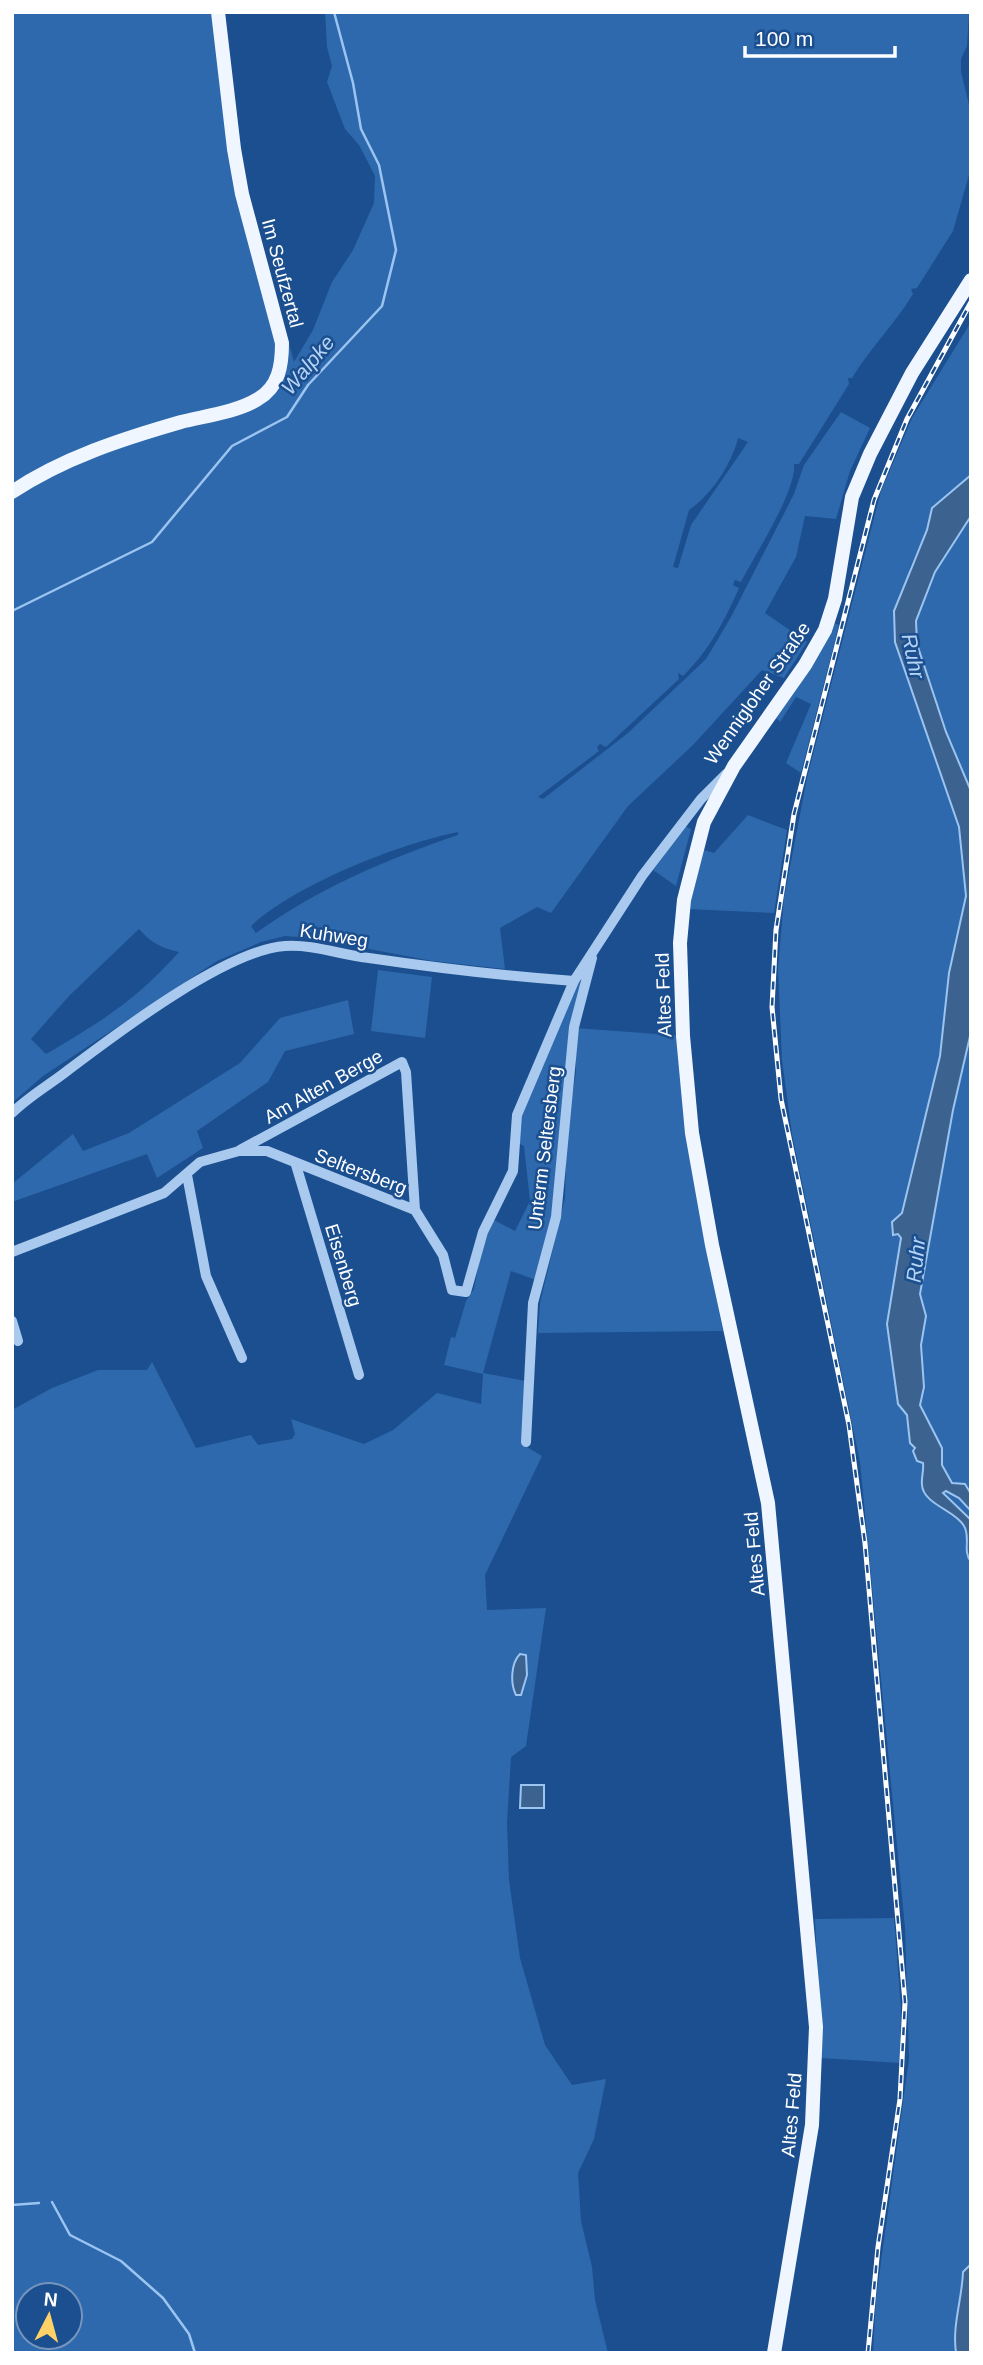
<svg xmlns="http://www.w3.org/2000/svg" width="983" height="2365" viewBox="0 0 983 2365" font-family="Arial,sans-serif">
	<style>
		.green { fill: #2e69ad; fill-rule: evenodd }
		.water { fill: #3c6290; stroke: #9cc4f0; stroke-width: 2 }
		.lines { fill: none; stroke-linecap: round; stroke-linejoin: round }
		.stream { stroke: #9cc4f0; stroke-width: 2.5 }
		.minor { stroke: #a9c9ee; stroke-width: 10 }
		.major { stroke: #f0f6ff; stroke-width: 14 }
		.rail-casing { stroke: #fff; stroke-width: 5 }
		.rail { stroke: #1b4f8f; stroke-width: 2.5; stroke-dasharray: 8; stroke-linecap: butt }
		.labels { text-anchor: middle; stroke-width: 5; stroke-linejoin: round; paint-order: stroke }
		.street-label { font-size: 19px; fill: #fff; stroke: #1b4f8f }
		.water-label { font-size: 21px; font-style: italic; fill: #b5d3f5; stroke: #1b4f8f }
	</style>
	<rect width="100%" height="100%" fill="#1b4f8f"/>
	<path class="green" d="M12 12H224L246 187 294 362 313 330 332 282 353 250 374 203 375 176 359 145 345 129 327 82 332 66 327 47 325 12H969L967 46 961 59V72L971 113V168L953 231 917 288 911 289 913 294C895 324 870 348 852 378H848L849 384 799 464H794C797 490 756 553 741 582L735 580 733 585 739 588C725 620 709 651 683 676L678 673 679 679 606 747 600 744 597 747 599 751 538 797 543 799 628 733 706 659 731 617 794 494 804 465 841 412 870 428 850 471 836 519 805 516 796 557 765 613 807 642 784 678 762 670 693 745 628 806 551 913 537 907 500 928 505 969 432 961 312 938 285 936 261 942 217 961 43 1076 12 1103ZM738 438 748 442 691 525 678 568 673 567 689 510C711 495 732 464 738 438ZM458 832V835C387 859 317 889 256 933L251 926C295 885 398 844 458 832ZM139 929C151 943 162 948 179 952 135 1001 102 1021 46 1054L31 1039 69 996Z
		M971 322V475L932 508 927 530 910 567 895 642 959 827 966 896 949 973 940 1056 902 1213 898 1234 901 1238 887 1324 898 1403 907 1415 910 1442 923 1463 922 1486 936 1505 964 1525 967 1533 965 1545 971 1562V2264L963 2272C962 2300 952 2325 956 2353H873L876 2298 909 2059 905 1928 860 1462 792 1134 782 1060 778 968 784 898 807 778 881 491 912 418Z
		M971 516V791C956 756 909 653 917 619 926 581 950 548 971 516Z
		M834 623 839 625 801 773 786 763 811 704 796 697 780 722 776 718Z
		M748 815 787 830 774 913 687 909 701 849 714 853Z
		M685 826 691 829 676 886 653 870Z
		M378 970 432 977 425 1038 371 1031Z
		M578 980 581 983 573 1011 554 1206 536 1280 511 1271 483 1373 526 1381 522 1444 542 1456 485 1575 487 1610 546 1608 526 1746 511 1757 507 1823 509 1880 520 1958 545 2045 572 2085 606 2079 594 2139 578 2173 581 2221 592 2267 595 2300 608 2353H12V1410L52 1388 98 1370H147L152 1362 196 1448 251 1435 258 1445 292 1439 295 1434 291 1419 364 1444 393 1430 437 1393 481 1404 483 1374 444 1365 451 1337 455 1338 466 1301 474 1289 482 1247 494 1220 515 1231 530 1201 524 1146 518 1143 520 1120ZM517 1656 527 1675 521 1695 512 1681ZM28 2295H70V2337H28Z
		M348 1000 354 1034 285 1051 268 1082 197 1131 203 1148 157 1178 147 1154 12 1202V1184L73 1134 83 1151 129 1133 240 1063 280 1018Z
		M576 1028 683 1036 700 1216 723 1331 538 1333 540 1303 565 1198 567 1127 576 1072Z
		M971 1032V1494L965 1484 952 1483 942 1465V1448L920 1405C925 1386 922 1369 922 1349 921 1326 927 1320 920 1294L953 1110Z
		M946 1491 959 1498 971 1511V1520L942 1492Z
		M894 1918 901 2008 900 2063 821 2058 815 1919Z"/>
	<path class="water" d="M971 475V516L935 572 916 621 917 644 946 732 971 791V1032L953 1110 920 1294 926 1316 921 1345 924 1387 920 1405 942 1448V1465L952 1483 965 1484 971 1494V1511L959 1498 946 1491 943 1493 971 1520V1562C962 1550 971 1537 964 1526 956 1511 923 1504 922 1485 921 1478 924 1471 923 1463L917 1461 913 1451 915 1448 910 1443 907 1415 898 1404 887 1324 901 1238 898 1234 893 1235 892 1222 902 1213 940 1056 949 973 966 896 959 827 895 642 894 611 927 530 932 508Z
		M520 1654 526 1655 527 1675 521 1695H516C510 1683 511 1663 520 1654Z
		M521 1785H544V1808H520Z
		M971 2264V2353H956C952 2325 962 2300 963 2272Z"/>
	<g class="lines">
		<path class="stream" d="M12 611 152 542 232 446 287 417 308 385 382 306 396 250 379 165 361 129 353 83 334 12
			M52 2202 70 2235 121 2261 163 2298 189 2334 195 2353
			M12 2205 39 2203"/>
		<path class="minor" d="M12 1113C28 1097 49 1085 67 1071 116 1034 226 950 285 946 313 944 341 955 369 958 437 968 505 976 574 981
			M240 1150 402 1062 406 1072 415 1210
			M296 1165 359 1375
			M187 1175 206 1276 242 1358
			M12 1252 164 1193 200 1162 239 1151H267L415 1210 443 1255 452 1290 466 1292 483 1232 513 1171 517 1115 574 981 642 876 701 799 726 774
			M12 1321 18 1341
			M526 1442 533 1303 556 1217 574 1027 592 958"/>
		<path class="major" d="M12 492C63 458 122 439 181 422 205 416 237 412 258 399 279 387 282 365 282 343L242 194 234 149 218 12
			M774 2353 812 2125 816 2027 768 1503 712 1245 692 1133 683 1036 680 943 684 900 704 822 734 766 805 665 825 630 835 599 852 497 870 454 912 373 971 280"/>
		<defs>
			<path id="rail" d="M868 2353 878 2247 900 2099 905 2002 865 1543 849 1425 781 1099 772 1007 776 930 794 814 874 500 907 419 971 302"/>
		</defs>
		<use href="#rail" class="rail-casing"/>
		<use href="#rail" class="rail"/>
	</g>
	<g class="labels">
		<g class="street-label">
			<text transform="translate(283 273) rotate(75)" y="7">Im Seufzertal</text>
			<text transform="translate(757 693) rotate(-55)" y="7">Wennigloher Straße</text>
			<text transform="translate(334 935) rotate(9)" y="7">Kuhweg</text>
			<text transform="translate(663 995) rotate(-92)" y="7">Altes Feld</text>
			<text transform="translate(323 1086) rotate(-29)" y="7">Am Alten Berge</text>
			<text transform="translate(544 1148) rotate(-83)" y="7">Unterm Seltersberg</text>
			<text transform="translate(361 1171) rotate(21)" y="7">Seltersberg</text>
			<text transform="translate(344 1265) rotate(73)" y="7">Eisenberg</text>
			<text transform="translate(754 1554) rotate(-95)" y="7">Altes Feld</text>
			<text transform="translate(791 2115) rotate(-85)" y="7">Altes Feld</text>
		</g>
		<g class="water-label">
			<text transform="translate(308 365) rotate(-50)" y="7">Walpke</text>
			<text transform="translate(913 656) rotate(78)" y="7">Ruhr</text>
			<text transform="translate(916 1260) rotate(-84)" y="7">Ruhr</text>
		</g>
	</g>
	<rect width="983" height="2365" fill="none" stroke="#ffffff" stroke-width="28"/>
	<g transform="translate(49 2316) rotate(6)"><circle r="33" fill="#1b4f8f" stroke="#7695bc" stroke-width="2"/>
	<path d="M0-5L12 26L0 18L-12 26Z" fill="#ffd166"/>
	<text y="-10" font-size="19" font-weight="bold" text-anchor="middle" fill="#ffffff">N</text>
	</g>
	<path d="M745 46v10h150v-10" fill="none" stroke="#ffffff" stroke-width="3.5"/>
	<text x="755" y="46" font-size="21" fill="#ffffff" stroke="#1b4f8f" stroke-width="5" paint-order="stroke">100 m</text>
</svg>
